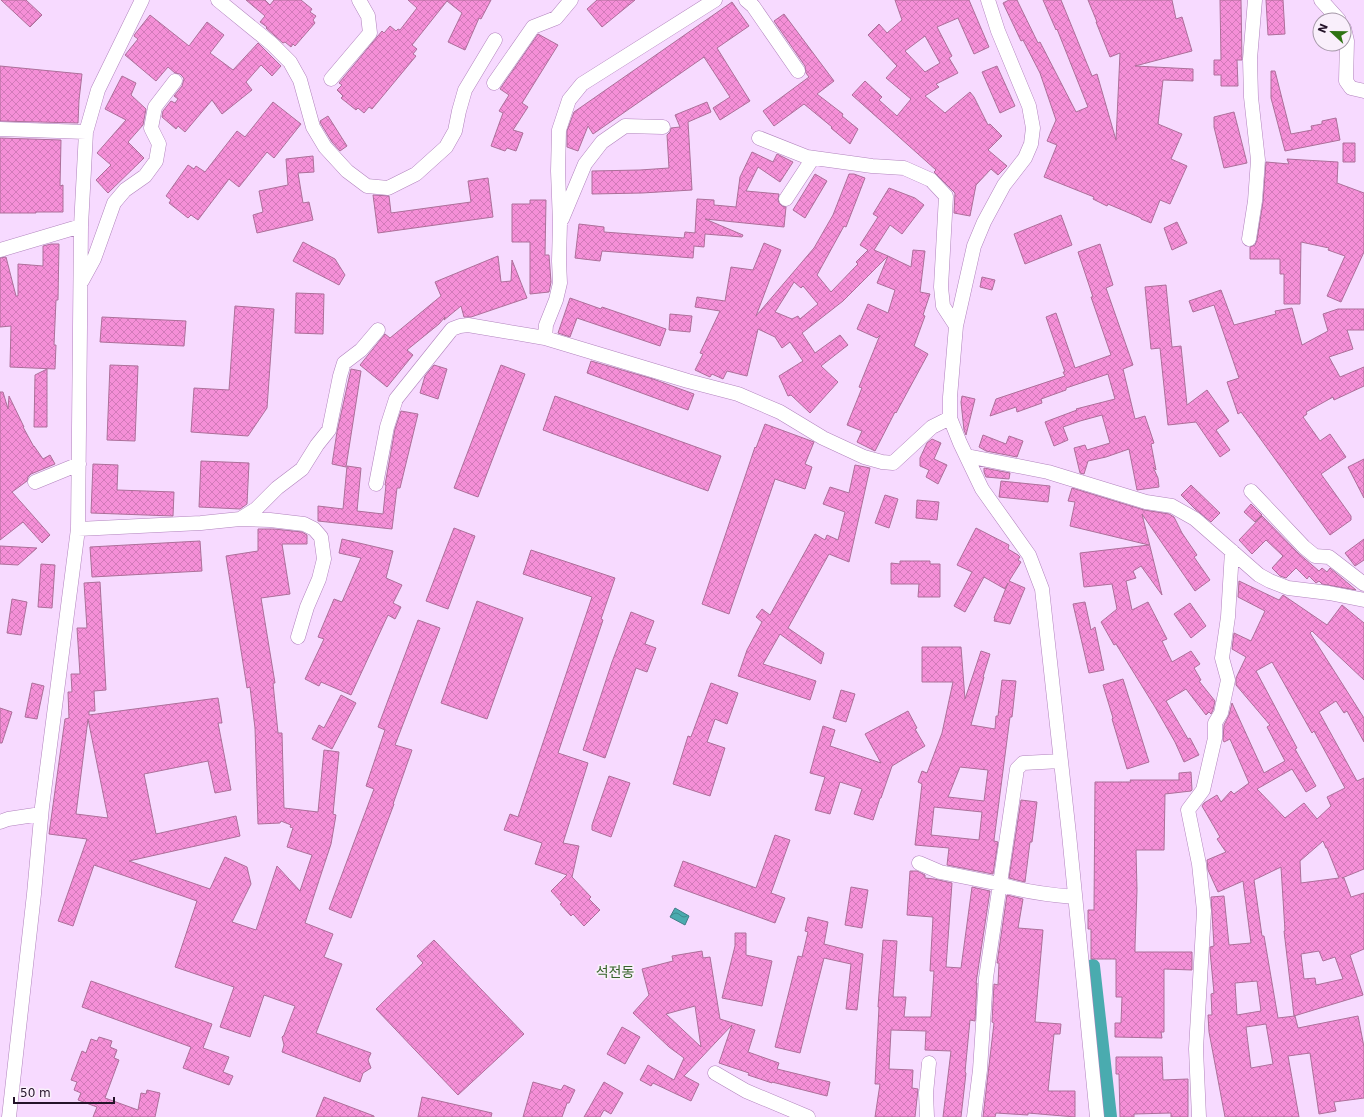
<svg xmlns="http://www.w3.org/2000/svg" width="1364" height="1117" viewBox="0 0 1364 1117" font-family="'DejaVu Sans','Noto Sans KR',sans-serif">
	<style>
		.water { fill: url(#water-waves); stroke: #3f7d87 }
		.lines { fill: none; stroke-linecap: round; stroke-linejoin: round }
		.canal { stroke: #4aabaf; stroke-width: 14 }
		.building { fill: url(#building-cross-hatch); stroke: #ad6f9a; fill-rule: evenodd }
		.minor-casing { stroke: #b183bd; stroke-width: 15 }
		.minor { stroke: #fff; stroke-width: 14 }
		.labels { text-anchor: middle; stroke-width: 3.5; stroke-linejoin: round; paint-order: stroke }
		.quarter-label { font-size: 14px; fill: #37632a; stroke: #f9effb }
	</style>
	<defs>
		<pattern id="water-waves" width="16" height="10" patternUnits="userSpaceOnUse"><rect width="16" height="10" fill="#4aabaf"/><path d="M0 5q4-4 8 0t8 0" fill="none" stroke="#3d8a8e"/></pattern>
		<pattern id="building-cross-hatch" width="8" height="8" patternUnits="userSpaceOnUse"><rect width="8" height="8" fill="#f58fd7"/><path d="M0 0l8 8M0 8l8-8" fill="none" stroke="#d27ab9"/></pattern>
	</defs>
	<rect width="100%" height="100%" fill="#f7daff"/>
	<path class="water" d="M675 908 689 916 685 925 670 917Z"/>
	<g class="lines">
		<path class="canal" d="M1093 966 1110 1117"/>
	</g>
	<path class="building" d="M1 0H26L42 15 30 27Z
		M246 0H265L270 5 274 0H301L312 9 310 12 316 16 313 20 315 23 295 46 293 44 291 47 285 42 283 43 266 28 267 27 260 22 265 16Z
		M408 0H491L481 19 479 18 465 50 448 42 462 13 447 1 412 45 417 49 413 54 416 56 372 109 369 107 364 113 358 108 356 110 341 98 343 96 337 90 342 85 339 83 382 31 384 33 390 26 396 31 398 29 400 30 417 8Z
		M597 0H635L602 27 587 9Z
		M895 0H969L989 47 974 54 958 18 937 27 952 56 949 58 958 73 936 84 939 87 925 96 945 113 970 92 974 97 988 125 990 124 1002 136 988 150 1007 166 998 175 991 169 976 185 970 216 954 213 955 193 934 172 936 170 852 95 865 81 882 97 879 100 897 116 911 99 886 78 897 66 868 35 879 24 887 33 902 20ZM925 36 940 63 925 72 905 51Z
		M1009 0H1017L1038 43 1040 42 1076 112 1088 107 1057 29 1056 30 1043 0H1061L1092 76 1097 74 1116 140 1120 53 1110 57 1096 22H1097L1088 0H1172L1176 19 1182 17 1192 51 1135 66 1193 69V81L1163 80 1158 124 1182 134 1171 159 1187 166 1170 204 1160 200 1151 223 1141 219V218L1108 204 1107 206 1093 199 1094 197 1044 177 1057 145 1047 141 1056 120 1040 73 1023 40 1021 41 1003 3Z
		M1220 0H1241L1242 60H1237L1238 86H1221V75H1214V60H1221Z
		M1266 0H1283L1285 34 1268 35Z
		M732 2 749 26 717 48 750 101 720 120 713 108 730 97 704 57 593 134 588 126 578 151 567 147V131L574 112Z
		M784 14 834 81 817 94 843 114 842 116 858 129 850 144 831 128 832 127 804 104 774 126 763 111 809 77 806 73 805 66 774 21Z
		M150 15 189 46 207 22 224 35 210 53 233 70 258 43 281 66 272 76 261 65 246 82 252 90 222 114 212 100 185 132 178 126 176 129 162 117 163 111 171 101 175 103 178 99 174 96 182 86 184 79 183 77 180 74 175 73 168 67 156 81 125 55 138 39 134 36 135 34Z
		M538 34 558 45 522 103 528 107 513 130 523 133 516 151 507 148 505 151 491 146 503 113 499 111 509 95 500 89Z
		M0 66 82 74 79 100 78 123 0 121Z
		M997 66 1015 106 1000 113 982 72Z
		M1271 71H1275L1291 134 1312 130 1311 126 1322 124V121L1336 118 1340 140 1285 151 1271 98Z
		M122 76 136 83 131 95 146 109 143 125 128 142 144 158 108 193 96 180 111 165 97 153 126 120 105 109Z
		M273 102 301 124 274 158 267 152 239 187 229 179 198 220 191 215 188 218 169 203 171 200 166 196 188 165 194 169 196 166 205 172 237 131 245 137Z
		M707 102 711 112 688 122 692 190 642 193 592 194V171L640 170 669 168 667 135 670 132 671 128 680 127 675 115Z
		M1234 112 1247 163 1224 168 1214 127V117Z
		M328 116 347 146 340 151 332 142 321 124 320 121Z
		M0 138 61 140 60 186 63 185V212H36V213H0Z
		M1343 143H1355V162H1343Z
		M752 152 773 162 777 154 793 162 780 182 758 167 746 191 779 194 778 199 779 203 782 206 786 207 784 227 705 219 743 235 742 237 705 234 704 247 694 246 693 258 602 251 600 261 575 258 579 224 604 227V232L684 238 685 232 695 233 697 199 714 200V205L736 207 740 177Z
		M313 156 314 172 298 173 303 203 309 202 313 220 257 233 253 215 263 212 259 191 288 185 286 159Z
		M1287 159 1338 162 1337 183 1364 193V252L1341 302 1327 296 1345 256 1328 250 1329 248 1301 242 1300 304H1284V274H1280V259H1250V247L1255 245 1257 240 1263 202 1266 162 1289 164Z
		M815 174 827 181 805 218 793 210Z
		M849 174H854L865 178 846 227 844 226 817 275 831 292 858 264 856 262 868 250 860 245 878 217 873 214 889 188 915 198 924 205 902 234 890 225 874 250 888 256 843 301 802 333 815 353 840 335 848 345 821 366 838 382 810 413 791 395 788 396 779 376 803 361 790 342 782 348 775 337 758 329 747 376 727 371 723 379 712 374 710 377 695 370 703 354 700 353 720 311 695 307 697 297 725 301 731 267 753 270 764 243 781 250 756 316 814 248 833 215ZM794 282 801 288 803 286 818 304 800 319 798 316 792 319 775 312Z
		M488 178 493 217 378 233 373 195 389 196 391 213 471 202 468 181Z
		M530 200H546L545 255H549L551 282 549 292 530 294V242H512V204H530Z
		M1061 215 1072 245 1025 264 1014 234Z
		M1177 222 1187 243 1172 250 1164 228Z
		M303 242 335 259 345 275 339 285 293 261Z
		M51 244H59L58 300H56L54 345H56L55 369 10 367 11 326 0 327V258L6 257 16 296H18V264L43 266V246Z
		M1100 244 1113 285 1106 288 1133 365 1123 369 1135 419 1145 416 1154 443 1151 444 1156 470 1153 467 1158 478 1159 487 1137 490 1129 449 1106 457 1088 461 1084 474 1080 473 1074 448 1085 445 1087 450 1110 443 1102 415 1080 421 1063 427 1068 440 1054 446 1045 422 1077 410 1076 409 1115 399 1108 374 1066 388V390L1041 399 1042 403 1017 412 1016 407 990 416 996 399 1065 376 1063 372H1065L1046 317 1056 313 1075 368 1111 355 1091 297H1093L1078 252Z
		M913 250 925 251 920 292 930 294 923 315 925 316 914 346 928 354 896 413 895 412 875 451 857 442 862 431 847 425 862 388 859 387 880 335 877 338 857 329 868 304 888 313 895 290 877 283 888 256 911 267Z
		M498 256 501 282 511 281 512 260 527 298 471 317H464L461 306 444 320 445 317 439 324 407 350 413 355 387 387 360 365 385 334 390 338 441 296 435 282Z
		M982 277 995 280 992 290 980 287Z
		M1166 285 1172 347 1181 346 1187 405 1207 390 1229 421 1216 430 1230 450 1220 457 1196 422 1168 425 1160 348 1151 349 1145 287Z
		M1221 290 1234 325 1276 314 1275 311 1292 308 1302 345 1328 331 1323 314 1338 309H1364V330H1347L1353 349 1329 357 1340 377 1364 367V386L1334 400 1333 397 1306 412 1307 414 1303 417 1320 441 1330 434 1346 457 1321 474 1351 516V520L1330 535 1241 412 1238 414 1227 382 1239 378 1214 305 1193 312 1189 301Z
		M296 293 324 294 323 334 295 333Z
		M570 298 601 309 602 307 666 329 660 346 577 318 570 337 558 333Z
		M235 306 274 309 267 408 248 436 191 432 194 388 229 390Z
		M670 314 692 316 690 332 669 330Z
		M102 317 186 321 184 346 100 342Z
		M591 361 653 379 694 394 688 410 587 373Z
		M110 365 138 366 135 441 107 440Z
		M434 365 447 369 438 399 420 393 425 376Z
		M501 365 525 374 478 497 454 488Z
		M47 369V427H34L35 375Z
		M351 369 361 371 346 467 332 464 337 432Z
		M0 392H3L8 409 9 396 24 427H23L34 447V446L43 459 50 455 55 464 31 474 28 477 27 481 12 492 50 535 42 543 23 522 0 540Z
		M555 396 721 456 708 491 543 430Z
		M962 396 975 399 966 435 964 430 961 402Z
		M401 411 418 414 400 488H397L392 529 318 521V506L343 509 347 466 361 468 357 511 383 514 386 485H385L395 429Z
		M765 424 814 442 805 464 812 467 805 489 775 479 729 614 702 604 755 447 756 448Z
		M983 435 1006 444 1009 436 1023 441 1017 457 986 451 979 447Z
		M932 439 941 443 934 459 947 465 938 484 926 477 929 470 920 466V458L927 443Z
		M1364 459V498L1348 467Z
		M201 461 249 463 247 504 240 509 199 507Z
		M93 464 118 465 117 490 174 492 173 516 91 513Z
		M855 465 870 468 849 562 829 554 788 628 824 653 821 664 780 634 763 664 816 681 810 700 738 676 747 650 762 622 756 617 762 609 770 615 815 534 825 540 827 535 838 540 845 512 823 504 830 487 849 493Z
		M984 468 1010 473 1009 479 986 477 984 472Z
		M1001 481 1050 486 1048 502 999 497Z
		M1191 485 1220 513 1211 522 1195 509 1181 495Z
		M1072 488 1144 510 1169 514 1174 517 1182 533 1197 555 1194 557 1210 580 1195 591 1142 514 1162 595 1141 566 1133 571 1136 578 1126 581 1132 610 1148 602 1167 639 1162 641 1172 662 1191 651 1200 664 1194 668 1201 680 1199 681 1215 701 1213 710 1211 714 1209 712 1206 715 1186 689 1166 701 1188 739 1190 738 1199 755 1184 762 1175 742 1155 707 1116 644 1114 645 1101 622 1117 609 1112 584 1084 587 1080 553 1149 545 1070 526 1075 502 1068 501Z
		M885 495 898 499 889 528 875 523Z
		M917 500 939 502 937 520 916 518Z
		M1251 504 1262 515 1255 522 1244 512Z
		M1262 516 1298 553 1319 571 1322 568 1327 572 1330 568 1356 590 1322 584 1319 581 1316 583 1309 576 1307 579 1296 568 1286 578 1280 576 1272 568 1283 556 1266 540 1252 554 1239 540Z
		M454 528 475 536 448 609 426 601Z
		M976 528 1009 545 1008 549 1018 555 1020 557 1018 560 1021 562 1009 581 1025 588 1010 624 994 621 995 618H994L1008 583 1005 589 984 577 965 612 954 606 972 572 957 565Z
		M258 529H274L302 532 307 535V544H282L290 594 261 598 275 683H273L278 733H282L284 808 318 812 324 750 339 752 333 814 336 815 331 844 305 923 333 934 324 957 342 964 316 1033 371 1053 368 1060 371 1068 363 1073 360 1082 282 1052 284 1045 282 1037 284 1035 295 1006 264 995 250 1037 220 1027 234 987 175 967 197 901 94 865 73 926 58 921 87 839 49 834 65 719 69 718 68 692H72L71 674H80L77 628H87L84 583 100 582 106 690 94 691 95 711H89V715L218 698 222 723H218L231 790 215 793 208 761 144 774 156 834 236 816 240 836 129 861 210 889 225 857 247 867 251 884 232 922 256 930 277 866 300 891 312 855 287 847 293 828 290 827 291 825 281 821 280 823 258 824 255 728 250 687 247 688 226 556 258 551ZM88 719 108 818 76 814Z
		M342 539 393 551 386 578 402 585 393 603 401 607 395 619 388 615 351 695 321 682 319 686 305 679 324 639 318 637 334 599 342 602 361 558 339 553Z
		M1364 539V560L1355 566 1345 553Z
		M200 541 202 571 92 577 90 547Z
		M0 546 37 548 18 565 0 564Z
		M531 550 615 578 601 619 603 620 558 753 588 763 563 843 579 846 572 877 591 897 589 899 600 910 584 926 573 914 571 916 560 904 562 903 551 891 567 875 535 864 542 843 504 830 510 814 518 817 592 597 523 574Z
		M900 561H930V564H940V597H918L919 584H891V563L900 564Z
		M41 564 55 565 52 608 38 607Z
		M1239 581 1279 600 1283 595 1327 625 1342 605 1364 623V680L1312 631 1310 633 1364 718V742L1347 711 1344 713 1336 701 1319 712 1357 781 1364 778V869L1342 878H1344L1351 897 1364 893V949L1350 955 1363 995 1294 1016 1284 931H1285L1281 867 1254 880 1262 936H1264L1278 1018 1295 1016 1298 1028 1358 1016 1364 1047V1098L1334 1102 1336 1111 1319 1114 1310 1053 1288 1056 1299 1117H1225L1209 1032 1208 1015H1212L1211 994 1214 993 1210 951V947L1214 946 1211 897 1224 896 1229 945 1251 943 1243 881 1218 892 1208 870 1207 860 1226 852 1217 839 1220 837 1202 806 1204 803 1217 795 1221 802 1231 791 1234 794 1249 783 1230 739 1224 742 1223 740 1224 725 1229 715 1232 703 1264 773 1285 761 1267 727 1270 725 1236 685V678L1246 657 1232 649 1234 633 1251 641 1265 611 1238 597ZM1272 662 1312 733 1314 731 1345 788 1327 797 1331 806 1317 819 1304 803 1285 818 1257 789 1292 769 1306 792 1316 786 1295 749 1297 748 1256 671ZM1323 841 1326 848H1327L1339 878 1301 883 1300 861ZM1319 951 1323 961 1335 957 1343 979 1316 985 1315 978 1304 979 1301 954ZM1257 981 1261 1011 1237 1015 1235 983ZM1266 1024 1273 1064 1251 1068 1246 1027Z
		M12 599 27 602 21 635 7 633Z
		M477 601 523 618 487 719 441 703Z
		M1085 602 1091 630 1095 627 1104 670 1089 673 1073 604Z
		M1190 603 1206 626 1191 638 1174 614Z
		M631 612 654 621 645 644 656 648 647 672 636 668 605 758 583 750 612 662Z
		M418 620 440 628 395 745 412 750 393 804H394L351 918 329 909 374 789 366 786 385 730 378 727Z
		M922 647H961L965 699 981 651 990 654 983 677H984L971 725 995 729 996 716H998L1002 680 1016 681 1012 717H1010L994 840V841L998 842 993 874 947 865 949 848 915 845 922 784 918 782 922 771 927 773 942 733 953 682H922ZM960 767 988 770 984 801 948 797ZM934 807 982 812 979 840 931 835Z
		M1123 679 1149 762 1127 769 1112 719 1113 718 1103 685Z
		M32 683 44 686 37 719 25 717Z
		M711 683 738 693 727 724 715 719 707 742 725 748 710 796 673 784 688 736 691 737Z
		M841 690 855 694 846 722 833 718Z
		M341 695 356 703 332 749 312 739 319 725 324 728Z
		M0 708 12 712 2 743H0Z
		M908 711 917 728 915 729 925 746 892 766 881 798H880L873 820 854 814 862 789 840 782 830 814 815 810 825 777 810 773 823 726 835 730 830 746 881 763 865 734Z
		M1191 772 1192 790 1191 791 1165 794 1164 850H1136L1137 890 1135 946V952H1192V970L1164 969V1032H1161L1162 1038 1115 1037V1023H1121L1122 997H1116V959H1091V929H1088V910H1094L1095 782H1131L1130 780H1179V773Z
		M609 776 630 783 611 837 592 830V825Z
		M1021 800 1037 802 1032 842H1030L1025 882 1009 878Z
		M775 835 790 840 771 893 785 898 775 923 674 886 683 861 756 888Z
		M910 871H917L925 875V878L934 879 952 883 946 967 961 968 972 887 990 891 976 983H977L975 1021 970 1020 965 1072 966 1073 961 1117H943L951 1051 925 1050 926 1031 891 1030 889 1069 913 1070 912 1088 918 1089 915 1117H875L880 1084H875L879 1007H878L883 940 897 941 893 997H906L904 1017H931L934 971H930L933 917 907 915Z
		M851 887 868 890 862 928 845 925Z
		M1007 895 1023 899 1018 928 1043 930 1035 1022 1061 1024 1060 1034H1054L1048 1091H1075V1117L1028 1113V1115L996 1113 995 1117H983L994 1023 992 1022 994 984 998 985 999 963H997Z
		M808 917 828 922 824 944 863 954 857 1010 846 1009 851 964 824 958 800 1053 775 1047 798 956 802 957 808 932 805 931Z
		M735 933H746V955L772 961 762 1006 722 998 735 946Z
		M434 940 524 1034 458 1095 376 1009 423 963 417 956Z
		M702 951 703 958 710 957 720 1019 755 1030 748 1052 779 1063 777 1069 830 1082 827 1096 772 1082V1083L748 1075 749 1073 719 1063 732 1025 684 1076 699 1084 691 1101 653 1083 651 1086 640 1080 648 1065 674 1080 684 1058 669 1047 633 1013 649 995 642 969 673 961 672 956ZM695 1006 701 1047 666 1014Z
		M91 981 212 1024 203 1048 229 1057 223 1072 233 1076 229 1085 183 1068 191 1047 82 1007Z
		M622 1027 640 1037 625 1064 607 1054Z
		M99 1037 112 1041 110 1047 117 1050 114 1058 119 1060 105 1098 138 1110 141 1093 146 1094 147 1090 160 1093 155 1117H93L97 1107 78 1100 81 1093 74 1090 77 1082 71 1080 82 1051 86 1053 91 1039 97 1041Z
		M1116 1057H1162L1163 1080 1188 1079V1117H1171V1113L1134 1114V1117H1120L1119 1074H1116Z
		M533 1082 561 1090 564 1085 575 1090 569 1103H567L562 1117H523Z
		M604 1082 623 1093 611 1114 604 1110 600 1117H584Z
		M324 1097 374 1116V1117H316Z
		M422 1097 492 1113 491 1117H418Z"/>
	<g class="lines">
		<defs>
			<path id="minor" d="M218 0 272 44 290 62 300 80 313 127 325 147 347 171 367 186 388 188 416 174 446 147 455 131 459 111 465 90 495 40
				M715 0 582 84 569 100 559 130 558 171 560 223 559 261 560 283 556 300 546 325 545 338 688 381 738 394 780 412 823 438 864 457 882 462 893 463 932 427 950 418
				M746 0 753 6 798 71
				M988 0 998 31 1029 106 1033 128 1031 144 1025 158 1004 185 984 222 974 246 956 326 950 397V418L960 443 982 489 1029 555 1042 589 1069 834 1097 1117
				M1321 0 1339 20
				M1344 28 1347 41 1346 81 1351 88 1364 91
				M331 79 370 33 368 16 359 0
				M494 83 533 27 556 18 571 0
				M0 129 86 132
				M759 138 807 157 872 166 904 168 931 180 946 196 941 287 943 306 956 326
				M786 199 813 158
				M562 219 585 164 602 142 625 126 663 127
				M1249 239 1255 201 1258 160 1251 97 1250 59 1255 0
				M0 250 81 226
				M82 281 94 259 114 203 125 190 145 176 156 161 159 144 151 128 155 107 175 81
				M967 456 1048 472 1146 502 1172 506 1195 519 1259 575 1270 581 1288 588 1329 593 1364 600
				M35 482 79 464
				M376 484 387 427 396 399 452 329 460 326 468 325 545 338
				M1251 491 1304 547 1315 556 1329 557 1364 584
				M240 519 256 509 277 488 302 469 317 445 329 430 340 376 344 363 361 350 378 330
				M78 529 201 523 240 519 270 520 304 524 314 529 321 537 324 559 319 579 307 607 298 637
				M0 822 8 819 41 814
				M919 863 940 872 1000 884C1024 892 1050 895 1075 897
				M715 1073 746 1091 808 1117
				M9 1117 34 894 42 807 78 529 81 226 86 132 98 90 142 0
				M927 1117 926 1093 929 1063
				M974 1117 980 1070 986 978 1017 769 1023 763 1061 761
				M1199 1117 1196 1049 1204 911 1199 864 1188 810 1203 790 1215 738V723L1221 713 1228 680 1222 658 1228 617 1232 551"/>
		</defs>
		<use href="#minor" class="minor-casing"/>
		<use href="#minor" class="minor"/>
	</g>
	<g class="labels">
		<g class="quarter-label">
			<text x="615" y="977">석전동</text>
		</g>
	</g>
	<g transform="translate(1332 32) rotate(292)"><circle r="19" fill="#f9effb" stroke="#a497a7"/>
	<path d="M0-3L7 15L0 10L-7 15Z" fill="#2e7313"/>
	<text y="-6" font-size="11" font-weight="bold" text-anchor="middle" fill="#241329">N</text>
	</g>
	<path d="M14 1097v6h100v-6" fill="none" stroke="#241329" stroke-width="2"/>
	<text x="20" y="1097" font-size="12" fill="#241329" stroke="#f9effb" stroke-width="3" paint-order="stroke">50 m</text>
</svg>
